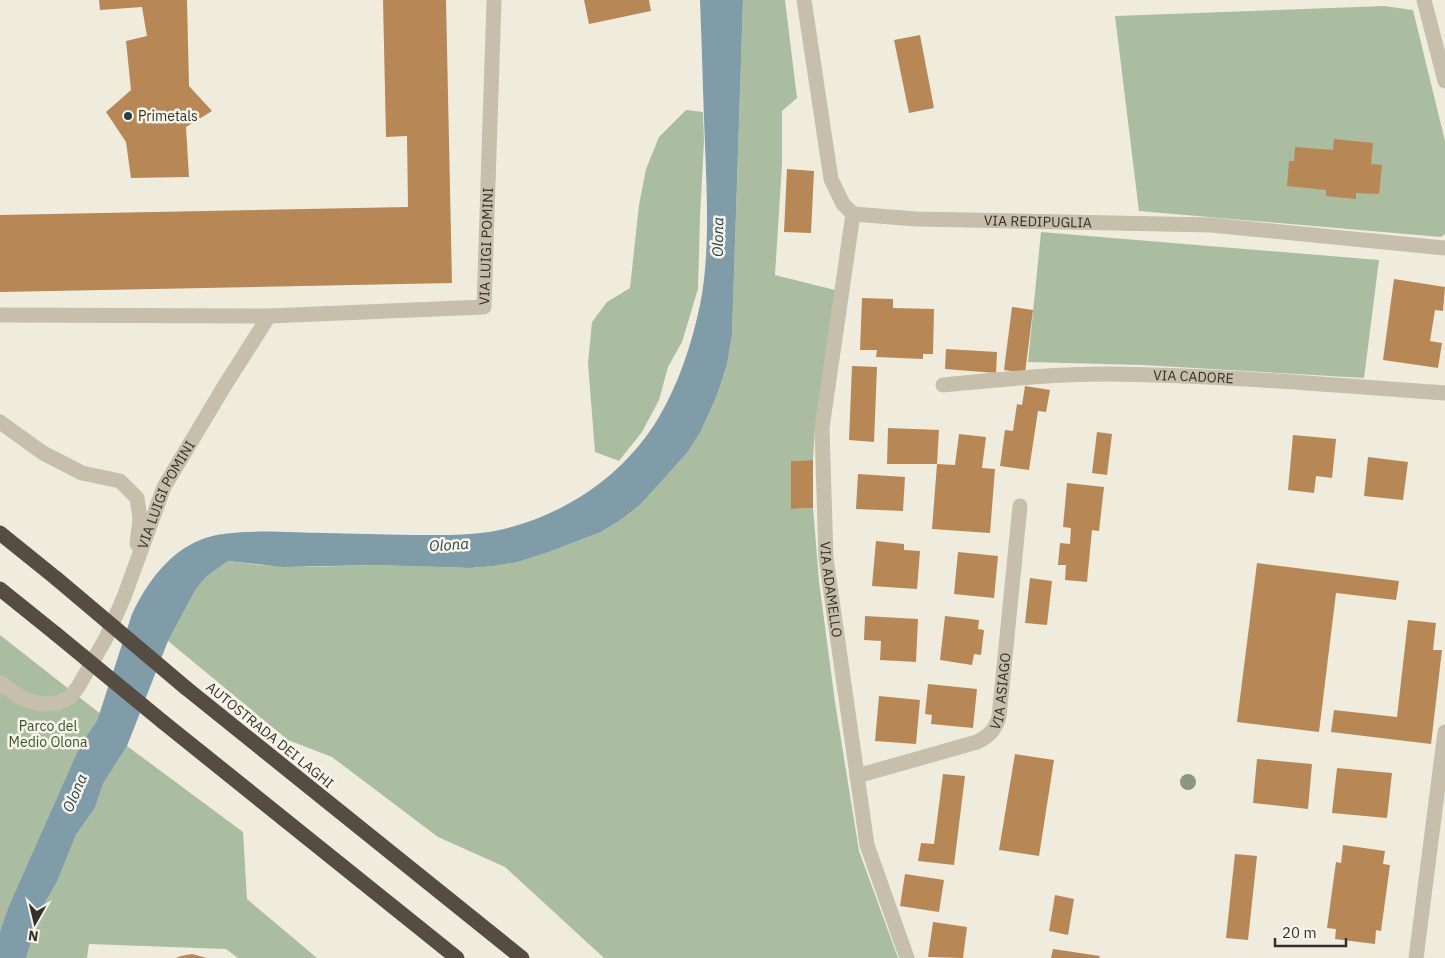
<svg xmlns="http://www.w3.org/2000/svg" width="1445" height="958" viewBox="0 0 1445 958" font-family="'IBM Plex Sans',sans-serif">
	<style>
		.green { fill: #abbda0 }
		.water { fill: #819ca9 }
		.building { fill: #b78855 }
		.lines { fill: none; stroke-linecap: round; stroke-linejoin: round }
		.minor { stroke: #c6bfac; stroke-width: 15 }
		.highway { stroke: #554d42; stroke-width: 15 }
		.highway-bridge { stroke: #554d42; stroke-width: 15 }
		.tree { fill: #8d967f }
		.poi-dot { fill: #244251; stroke: #f7f5ea; stroke-width: 2 }
		.labels { text-anchor: middle; stroke-width: 5; stroke-linejoin: round; paint-order: stroke }
		.poi-label { font-size: 14px; fill: #35302a; stroke: #f7f5ea; text-anchor: start }
		.street-label { font-size: 14px; fill: #35302a; stroke: #f7f5ea }
		.park-label { font-size: 14px; fill: #3c5031; stroke: #f7f5ea }
		.water-label { font-size: 15px; font-style: italic; fill: #244251; stroke: #f7f5ea }
	</style>
	<rect width="100%" height="100%" fill="#efecde"/>
	<path class="green" d="M743 0H785L797 98 782 111V165L775 275 835 290 815 428 813 460 791 461 792 509 813 508 819 581 835 702 859 851 898 958H604L505 867 438 837 332 757 288 740 168 641 196 589 206 577 228 561 261 565 310 567 376 565 471 568 494 566 518 562 546 553 601 532 622 519 641 504 687 453 700 433 716 398 727 365 732 335Z
		M1384 6 1413 10 1445 141V234L1441 237 1139 211 1115 16Z
		M686 110 703 112 704 141 700 217 698 289 682 342 668 367 659 400 642 432 619 461 595 452 588 363 592 322 607 302 630 288 639 205 646 169 659 137Z
		M1041 232 1379 260 1364 378 1142 365 1028 362Z
		M0 635 102 715 5 958H0Z
		M127 746 243 832 247 899 317 958H238L226 949 89 944 87 958H26L43 906 57 882 76 835 95 808 103 784Z"/>
	<path class="water" d="M700 0H743L732 335 727 365 716 398 700 433 687 453 641 504 622 519 601 532 546 553 518 562 494 566 471 568 376 565 283 567 228 561 206 577 196 589 168 641 127 746 103 784 95 808 76 835 57 882 43 906 26 958H0V932L9 906 81 744 97 721 132 614C147 583 167 554 200 540 229 527 291 533 323 533 353 534 382 534 411 535 437 535 463 536 489 532 558 520 623 478 659 417 679 383 692 343 700 305 710 257 707 194 705 145 703 97 702 48 700 0Z"/>
	<path class="building" d="M99 0H187L189 86 212 111 186 127 189 177 131 178 126 142 106 112 131 90 126 41 147 36 142 7 100 10Z
		M383 0H446L452 283 0 292V215L408 207 407 136 386 137Z
		M584 0H649L651 11 589 24Z
		M920 35 934 108 909 113 894 40Z
		M1334 139 1373 143 1371 164 1382 165 1379 194 1356 193V199L1326 196V190L1287 186 1289 161H1294L1295 147 1333 150Z
		M787 169 814 171 811 233 784 232Z
		M1394 279 1445 287 1443 311 1435 310 1430 341 1442 343 1438 368 1383 360Z
		M862 298 893 299V308L934 309 933 354H923V359L876 357 877 350H860Z
		M1012 307 1033 310 1025 373 1004 370Z
		M946 349 997 352 996 373 945 369Z
		M852 366 877 367 874 442 849 440Z
		M1025 386 1050 390 1046 412 1038 411 1029 470 1000 466 1005 430 1013 431 1017 404 1022 405Z
		M888 428 939 430 937 464H887Z
		M1097 432 1112 434 1107 475 1092 473Z
		M959 434 986 437 982 468 995 469 990 533 932 529 937 464 955 465Z
		M1293 435 1336 439 1332 478 1316 476 1314 493 1288 490Z
		M1368 457 1408 462 1403 500 1364 496Z
		M813 460V508L791 509V461Z
		M858 474 905 477 903 511 856 509Z
		M1067 483 1104 487 1099 531 1092 530 1087 582 1065 580 1066 565H1058L1060 543 1070 544 1071 528 1063 527Z
		M876 541 904 544V550L920 551 917 589 872 586Z
		M958 552 998 556 994 598 954 594Z
		M1257 563 1399 581 1396 600 1336 593 1319 732 1237 722Z
		M1030 578 1052 581 1047 625 1025 623Z
		M865 616 918 619 916 662 880 660 881 641 864 640Z
		M945 616 979 620 978 629 984 630 981 655 974 654 972 665 940 660Z
		M1408 620 1436 623 1433 650H1442L1431 744 1331 732 1334 710 1397 717Z
		M928 684 977 689 973 728 931 724 932 715 925 714Z
		M879 696 920 700 916 744 875 741Z
		M1015 754 1054 760 1039 856 999 850Z
		M1257 759 1312 764 1308 809 1253 803Z
		M1337 768 1392 773 1387 818 1332 813Z
		M943 774 965 776 954 865 918 861 921 843 934 844Z
		M1343 845 1385 851 1383 864 1390 865 1381 931 1376 930 1375 944 1335 939 1336 929 1327 928 1336 862 1341 863Z
		M1235 854 1257 856 1248 940 1226 938Z
		M905 874 944 880 939 912 900 906Z
		M1055 895 1074 899 1068 935 1049 931Z
		M933 922 967 927 963 958 928 957Z
		M1053 949 1100 956 1099 958H1051Z
		M192 954 207 958H176L181 956Z"/>
	<g class="lines">
		<g class="minor">
			<path id="s1" d="M804 0 831 179 843 204 853 214 916 219 1211 225 1445 248"/>
			<path d="M1424 0 1445 81"/>
			<path id="s2" d="M853 214 822 428 826 558 867 845 907 958"/>
			<path id="s3" d="M0 315 269 316 484 307 494 0"/>
			<path id="s4" d="M943 385C997 380 1051 374 1105 374 1219 375 1332 385 1445 393"/>
			<path d="M0 422 43 453 82 473 120 481 137 498 140 518 137 544"/>
			<path id="s5" d="M0 683 23 699 41 704 58 703 70 697 78 687 106 638 124 597 164 487 225 385 269 316"/>
			<path id="s6" d="M857 776 977 742C989 736 995 730 999 717L1020 506"/>
			<path d="M1416 958 1445 732"/>
		</g>
		<path class="highway" d="M0 533 57 579
			M0 589 56 634
			M186 688 522 958
			M163 722 457 958"/>
		<path class="highway-bridge" d="M57 579 186 688
			M56 634 163 722"/>
	</g>
	<circle class="tree" cx="1188" cy="782" r="8"/>
	<circle class="poi-dot" cx="128" cy="116" r="5"/>
	<g class="labels">
		<g class="poi-label">
			<text x="138" y="121">Primetals</text>
		</g>
		<g class="street-label">
			<text dy="5" stroke="none"><textPath href="#s1" startOffset="408">VIA REDIPUGLIA</textPath></text>
			<text dy="5" stroke="none"><textPath href="#s3" startOffset="545">VIA LUIGI POMINI</textPath></text>
			<text dy="5" stroke="none"><textPath href="#s4" startOffset="251">VIA CADORE</textPath></text>
			<text dy="5" stroke="none"><textPath href="#s5" startOffset="302">VIA LUIGI POMINI</textPath></text>
			<text dy="5" stroke="none"><textPath href="#s2" startOffset="378">VIA ADAMELLO</textPath></text>
			<text dy="5" stroke="none"><textPath href="#s6" startOffset="185">VIA ASIAGO</textPath></text>
			<text transform="translate(270 735) rotate(39)" y="5">AUTOSTRADA DEI LAGHI</text>
		</g>
		<g class="park-label">
			<text x="48" y="731">Parco del<tspan x="48" dy="16">Medio Olona</tspan></text>
		</g>
		<g class="water-label">
			<text transform="translate(718 237) rotate(-89)" y="5">Olona</text>
			<text transform="translate(449 545) rotate(-4)" y="5">Olona</text>
			<text transform="translate(75 793) rotate(-67)" y="5">Olona</text>
		</g>
	</g>
	<g transform="translate(35 923) rotate(188)" stroke="#f7f5ea" stroke-width="4" paint-order="stroke">
	<path d="M0-4L9 19L0 12L-9 19Z" fill="#35302a"/>
	<text y="-8" font-size="14" font-weight="bold" text-anchor="middle" fill="#35302a">N</text>
	</g>
	<path d="M1275 938v8h71v-8" fill="none" stroke="#35302a" stroke-width="2.5"/>
	<text x="1282" y="938" font-size="15" fill="#35302a" stroke="#f7f5ea" stroke-width="4" paint-order="stroke">20 m</text>
</svg>
